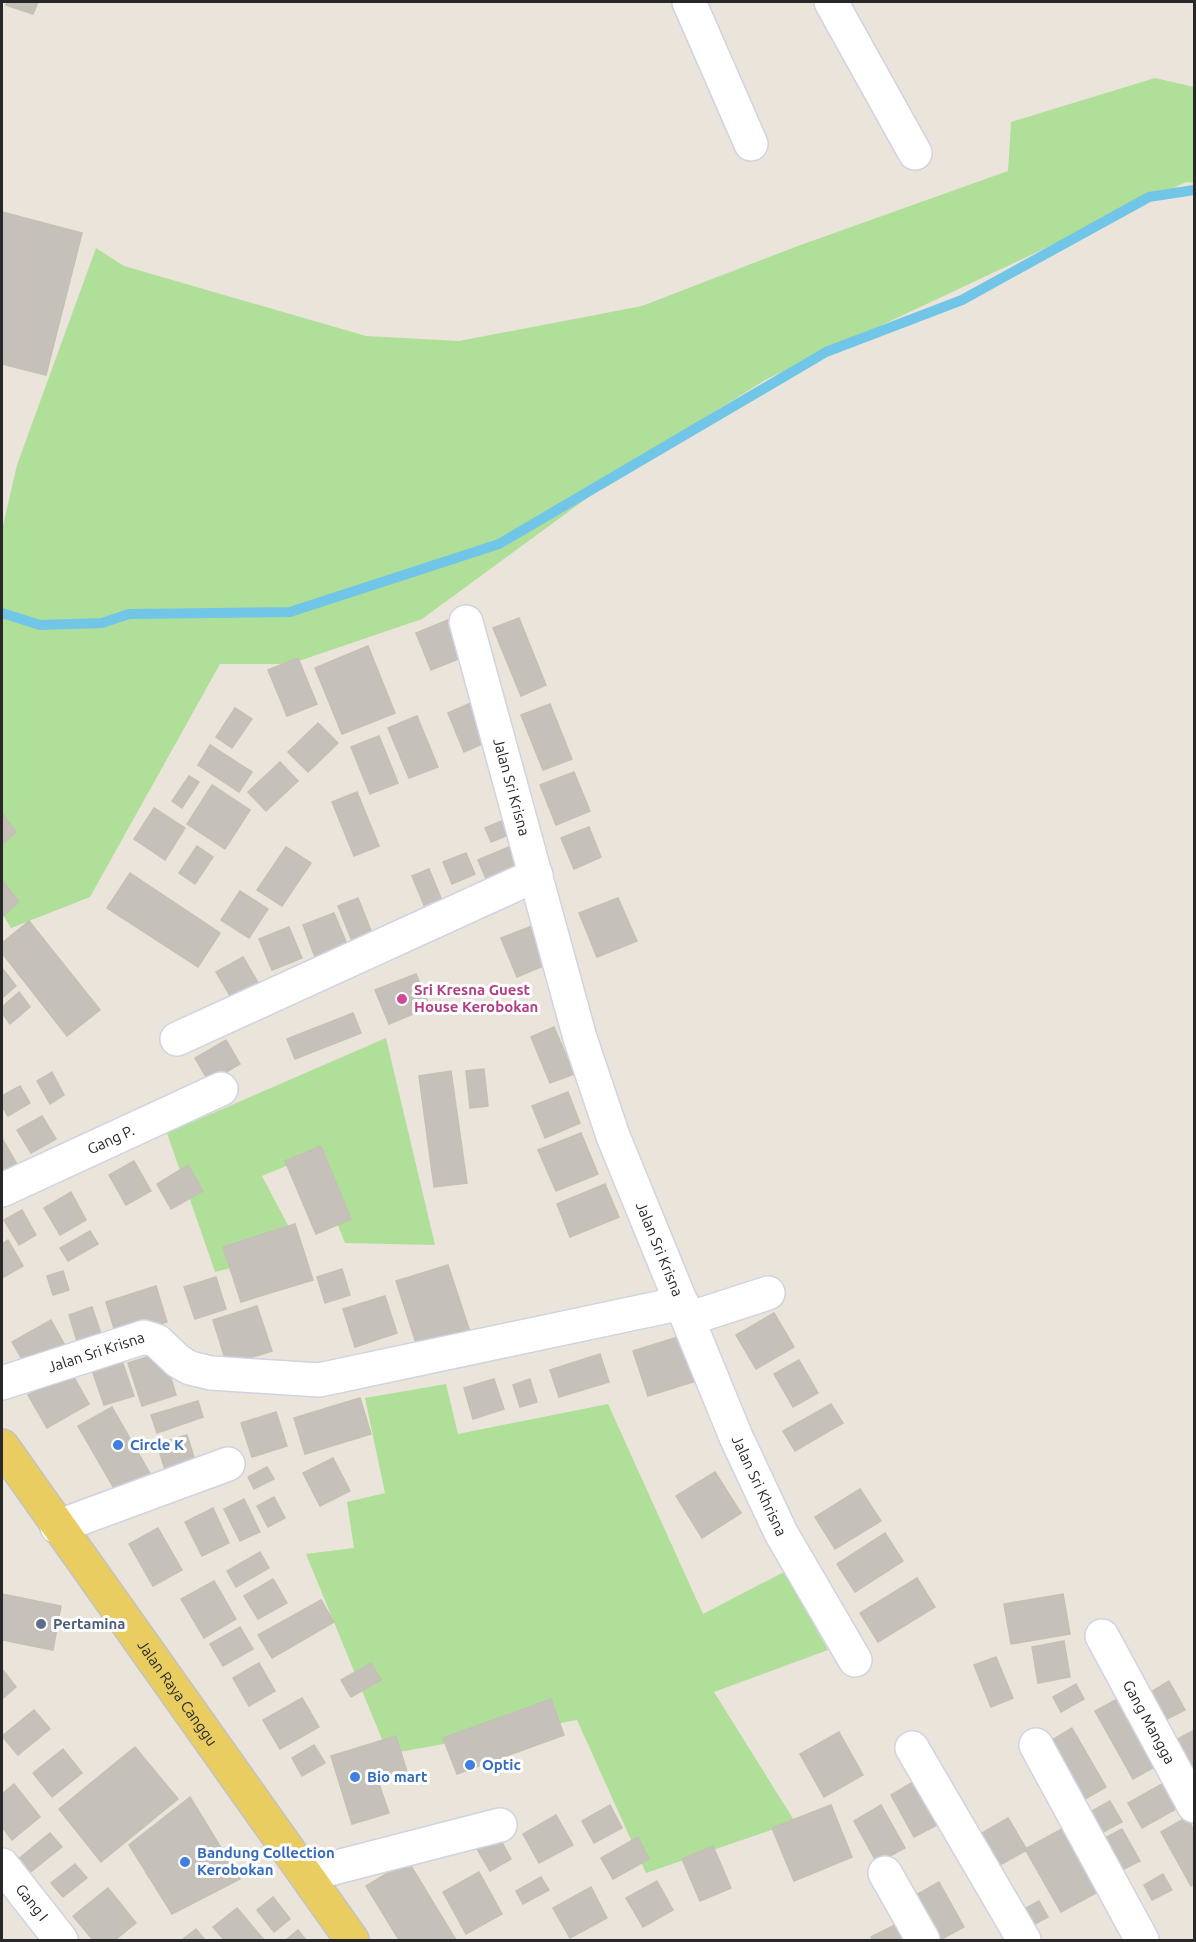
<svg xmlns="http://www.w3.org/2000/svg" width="1196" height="1942" viewBox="0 0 1196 1942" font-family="Ubuntu,sans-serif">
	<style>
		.green { fill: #afdf99 }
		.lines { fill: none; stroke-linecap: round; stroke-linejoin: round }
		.stream { stroke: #71c6e8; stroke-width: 10 }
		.building { fill: #c5c1ba; stroke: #c5c0b4; stroke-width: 1.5 }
		.minor-casing { stroke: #d0d3e1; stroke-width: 36 }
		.major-casing { stroke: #c3c3c3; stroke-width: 36 }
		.minor { stroke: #fff; stroke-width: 33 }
		.major { stroke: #e9cd60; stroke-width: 33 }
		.hotel-dot { fill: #d1479c; stroke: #fff; stroke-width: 2 }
		.shop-dot { fill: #3f7fe0; stroke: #fff; stroke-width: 2 }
		.service-dot { fill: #5c6f8a; stroke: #fff; stroke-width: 2 }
		.labels { text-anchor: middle; stroke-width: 6; stroke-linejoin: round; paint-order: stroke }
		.street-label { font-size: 15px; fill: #282828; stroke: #fff }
		.hotel-label { font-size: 15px; font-weight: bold; fill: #b23c85; stroke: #fff; text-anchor: start }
		.shop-label { font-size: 15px; font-weight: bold; fill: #366cbe; stroke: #fff; text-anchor: start }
		.service-label { font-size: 15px; font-weight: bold; fill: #4e5e75; stroke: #fff; text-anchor: start }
	</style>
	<rect width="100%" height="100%" fill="#eae4da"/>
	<path class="green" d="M1155 78 1194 87V183L1186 182 765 380 650 452 422 619 290 664H220L90 897 11 928 2 913V530L17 465 96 248 124 266 366 336 459 341 642 306 798 246 1008 171 1011 122Z
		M386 1038 435 1245 345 1243 310 1156 262 1176 301 1250 215 1272 167 1133Z
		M446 1384 458 1434 608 1404 703 1614 784 1572 828 1650 714 1692 795 1822 646 1873 577 1720 388 1754 306 1554 354 1548 347 1502 385 1493 365 1398Z"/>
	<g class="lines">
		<path class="stream" d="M2 613 40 625 102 623 129 614 290 612 499 544 826 352 962 300 1149 197 1194 190"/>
	</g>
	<path class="building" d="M7 2H38L33 14 6 5Z
		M2 212 82 233 46 375 2 364Z
		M519 618 546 685 521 696 493 628Z
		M448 620 463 657 431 670 416 633Z
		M368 646 395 713 342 734 315 668Z
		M298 658 317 704 287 716 268 670Z
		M473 702 489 741 464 752 448 713Z
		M550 704 572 759 543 770 521 715Z
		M235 708 252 719 232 748 216 737Z
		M417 716 438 767 409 778 388 728Z
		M318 723 338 743 308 772 288 752Z
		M379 736 398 783 370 794 351 747Z
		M210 745 252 772 239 792 198 765Z
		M280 762 298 781 266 811 248 792Z
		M574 772 590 811 556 825 540 785Z
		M189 776 199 782 182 808 172 801Z
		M212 785 250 810 225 849 187 824Z
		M357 792 379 846 354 856 332 802Z
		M154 808 185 828 165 860 134 839Z
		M2 813 16 832 2 844Z
		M514 816 520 830 491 842 485 828Z
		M589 827 601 857 574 869 561 838Z
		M514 845 526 873 490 888 478 860Z
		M197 846 213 857 195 884 179 873Z
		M286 847 311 863 282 906 257 890Z
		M466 853 475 874 452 884 443 862Z
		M429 869 441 898 424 905 412 876Z
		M130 873 220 933 198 967 107 908Z
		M2 880 19 902 2 917Z
		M240 891 268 909 249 938 221 920Z
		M358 898 374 938 354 946 338 906Z
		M618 898 637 941 597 957 579 913Z
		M334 913 347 944 315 957 303 925Z
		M29 921 100 1010 67 1036 2 953V943Z
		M535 925 550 963 517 977 501 938Z
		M289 927 302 958 272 970 259 939Z
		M243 957 264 993 238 1009 216 972Z
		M2 968 16 986 2 998Z
		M416 974 430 1007 389 1024 375 990Z
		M19 992 30 1007 10 1024 2 1013V1007Z
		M353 1013 361 1033 295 1059 287 1039Z
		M554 1027 574 1074 550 1083 531 1037Z
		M226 1040 240 1064 209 1082 195 1058Z
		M484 1069 488 1106 470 1108 466 1071Z
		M451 1071 467 1183 434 1187 419 1076Z
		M52 1072 64 1095 50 1104 37 1081Z
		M20 1086 30 1103 8 1116 2 1106V1096Z
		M568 1092 580 1123 545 1138 532 1106Z
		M42 1116 56 1139 31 1153 17 1130Z
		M581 1133 598 1174 556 1191 538 1150Z
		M2 1138 18 1166 2 1176Z
		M321 1146 351 1219 316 1234 285 1161Z
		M134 1161 151 1191 126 1205 109 1175Z
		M188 1165 203 1191 171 1209 157 1184Z
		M605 1184 619 1217 570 1237 557 1204Z
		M71 1192 86 1220 60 1235 44 1208Z
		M22 1210 36 1235 19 1245 4 1220Z
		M295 1224 313 1280 241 1302 223 1247Z
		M90 1231 98 1244 68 1261 60 1248Z
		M8 1240 23 1266 2 1278V1244Z
		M448 1265 470 1332 418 1349 396 1281Z
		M342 1269 350 1295 325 1303 317 1277Z
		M63 1271 69 1290 53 1295 47 1276Z
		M216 1277 226 1309 195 1319 184 1287Z
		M156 1286 167 1322 117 1338 106 1302Z
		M385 1296 397 1333 355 1347 343 1309Z
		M257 1306 272 1351 227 1365 213 1320Z
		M92 1307 101 1334 77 1341 69 1315Z
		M774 1313 794 1347 756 1369 736 1335Z
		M51 1320 68 1351 30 1373 12 1342Z
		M681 1336 696 1381 648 1396 633 1351Z
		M163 1352 176 1395 142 1406 128 1363Z
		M600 1354 609 1382 559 1397 550 1370Z
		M799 1360 818 1393 793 1407 774 1374Z
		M122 1361 134 1396 104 1405 92 1370Z
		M70 1370 89 1404 47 1428 28 1395Z
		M494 1379 504 1409 473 1419 464 1388Z
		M530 1379 537 1402 520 1407 513 1385Z
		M360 1398 371 1434 305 1454 294 1418Z
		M198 1401 203 1417 157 1433 151 1415Z
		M831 1404 843 1423 795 1451 783 1431Z
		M112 1407 152 1477 119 1497 78 1426Z
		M276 1412 287 1446 252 1457 241 1423Z
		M187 1435 198 1470 168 1479 157 1444Z
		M333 1458 350 1491 320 1506 303 1473Z
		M267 1467 274 1479 254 1489 248 1477Z
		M715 1472 741 1513 702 1538 676 1496Z
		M860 1489 881 1521 835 1549 815 1517Z
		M274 1497 285 1518 268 1527 257 1506Z
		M244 1499 260 1532 240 1541 224 1509Z
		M213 1508 229 1543 202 1556 185 1522Z
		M158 1528 182 1570 153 1586 129 1544Z
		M885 1533 903 1561 855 1592 837 1564Z
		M260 1552 269 1568 236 1587 227 1571Z
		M917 1578 935 1607 878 1642 860 1613Z
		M273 1579 287 1603 258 1619 244 1596Z
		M214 1581 236 1619 204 1638 181 1599Z
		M2 1594 61 1606 53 1650 2 1640Z
		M1063 1594 1070 1634 1011 1644 1004 1604Z
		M321 1600 334 1622 272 1658 258 1635Z
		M240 1627 253 1649 223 1666 210 1644Z
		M1064 1641 1070 1677 1038 1683 1032 1647Z
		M996 1657 1013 1698 991 1707 974 1665Z
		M259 1663 275 1691 249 1706 233 1678Z
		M371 1663 381 1680 351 1697 341 1680Z
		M2 1669 16 1687 2 1699Z
		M1169 1681 1185 1710 1161 1722 1146 1695Z
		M1076 1684 1084 1699 1061 1712 1053 1697Z
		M1123 1696 1160 1764 1133 1779 1095 1711Z
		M302 1698 319 1727 280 1749 263 1720Z
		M551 1699 564 1735 457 1774 443 1738Z
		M34 1710 50 1729 18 1755 2 1736Z
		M1072 1728 1106 1787 1085 1799 1052 1740Z
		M1194 1730V1784L1169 1744Z
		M839 1732 863 1775 824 1797 800 1754Z
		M396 1736 407 1772 378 1781 389 1813 352 1824 331 1756Z
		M314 1745 325 1763 302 1776 292 1758Z
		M135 1747 178 1799 101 1862 59 1809Z
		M63 1749 82 1773 52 1797 33 1773Z
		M1169 1780 1183 1805 1142 1828 1128 1803Z
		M913 1782 937 1825 914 1837 891 1795Z
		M14 1784 40 1817 12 1840 2 1827V1794Z
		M190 1797 240 1879 172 1914 129 1845Z
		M1110 1801 1122 1822 1103 1832 1092 1811Z
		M610 1805 622 1828 594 1843 582 1821Z
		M831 1805 852 1857 794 1881 772 1828Z
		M881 1805 905 1848 877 1863 854 1821Z
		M556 1815 573 1845 539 1863 523 1834Z
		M1187 1817 1194 1831V1884L1191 1886 1161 1832Z
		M1008 1818 1027 1850 1000 1865 982 1833Z
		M1071 1824 1107 1887 1061 1912 1025 1849Z
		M1122 1829 1140 1861 1118 1872 1101 1840Z
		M50 1833 62 1847 28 1874 17 1860Z
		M499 1837 511 1859 490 1871 477 1849Z
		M638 1837 649 1859 613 1879 601 1858Z
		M713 1846 731 1888 700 1901 682 1859Z
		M408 1861 456 1940H399L366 1886Z
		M75 1864 87 1878 63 1897 51 1883Z
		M479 1872 502 1914 466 1934 443 1892Z
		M1163 1874 1172 1890 1152 1900 1144 1885Z
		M541 1877 549 1890 523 1904 516 1891Z
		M657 1881 673 1910 643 1927 626 1898Z
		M939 1882 964 1927 940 1940H933L909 1899Z
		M591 1887 607 1918 570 1938 553 1908Z
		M108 1888 136 1923 115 1940H93L73 1916Z
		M273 1897 290 1919 274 1932 257 1910Z
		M1039 1901 1048 1917 1035 1924 1026 1908Z
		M237 1908 264 1940H224L213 1927Z
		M905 1920 915 1940H872L871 1937Z
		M196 1929 205 1940H182Z
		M298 1930 306 1940H286Z"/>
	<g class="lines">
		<defs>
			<g id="minor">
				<path d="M689 2 751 144"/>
				<path d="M831 2 915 153"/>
				<path id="s1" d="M466 622 580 1038 613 1136 736 1437 781 1533 855 1660"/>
				<path d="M177 1039 536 875"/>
				<path id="s2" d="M2 1190 221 1089"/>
				<path d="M688 1319 768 1293"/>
				<path id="s3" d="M2 1383 144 1337 157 1341 178 1361 190 1368 211 1373 319 1380 682 1303"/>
				<path d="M57 1527 228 1464"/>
				<path id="s4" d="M1102 1636 1194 1806"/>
				<path d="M1036 1745 1142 1940"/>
				<path d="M912 1748 1024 1940"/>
				<path id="s5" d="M2 1865 61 1940"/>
				<path d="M885 1873 923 1940"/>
				<path d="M306 1875 500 1825"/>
			</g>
			<g id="major">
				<path id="s6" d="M2 1446 352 1940"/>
			</g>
		</defs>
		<use href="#minor" class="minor-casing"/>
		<use href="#major" class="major-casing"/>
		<use href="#minor" class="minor"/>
		<use href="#major" class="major"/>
	</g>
	<circle class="hotel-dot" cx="402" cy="999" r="6"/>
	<g class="shop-dot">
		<circle cx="118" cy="1445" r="6"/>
		<circle cx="470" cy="1765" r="6"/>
		<circle cx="355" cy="1777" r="6"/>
		<circle cx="185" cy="1862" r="6"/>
	</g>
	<circle class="service-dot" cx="41" cy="1624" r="6"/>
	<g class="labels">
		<g class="street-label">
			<text dy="5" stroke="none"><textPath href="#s1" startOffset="171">Jalan Sri Krisna</textPath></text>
			<text dy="5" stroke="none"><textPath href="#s2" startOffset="120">Gang P.</textPath></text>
			<text dy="5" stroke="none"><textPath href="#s1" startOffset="657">Jalan Sri Krisna</textPath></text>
			<text dy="5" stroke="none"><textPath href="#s3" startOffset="99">Jalan Sri Krisna</textPath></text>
			<text dy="5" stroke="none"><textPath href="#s1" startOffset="914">Jalan Sri Khrisna</textPath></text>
			<text dy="5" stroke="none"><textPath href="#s6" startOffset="303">Jalan Raya Canggu</textPath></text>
			<text dy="5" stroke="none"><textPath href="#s4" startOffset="98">Gang Mangga</textPath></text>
			<text dy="5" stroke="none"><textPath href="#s5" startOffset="48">Gang I</textPath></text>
		</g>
		<g class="hotel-label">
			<text x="414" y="995">Sri Kresna Guest<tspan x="414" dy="17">House Kerobokan</tspan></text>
		</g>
		<g class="shop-label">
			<text x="130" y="1450">Circle K</text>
			<text x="482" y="1770">Optic</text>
			<text x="367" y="1782">Bio mart</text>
			<text x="197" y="1858">Bandung Collection<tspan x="197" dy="17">Kerobokan</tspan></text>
		</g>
		<g class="service-label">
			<text x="53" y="1629">Pertamina</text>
		</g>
	</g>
	<rect width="1196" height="1942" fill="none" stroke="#282828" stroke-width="6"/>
</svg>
